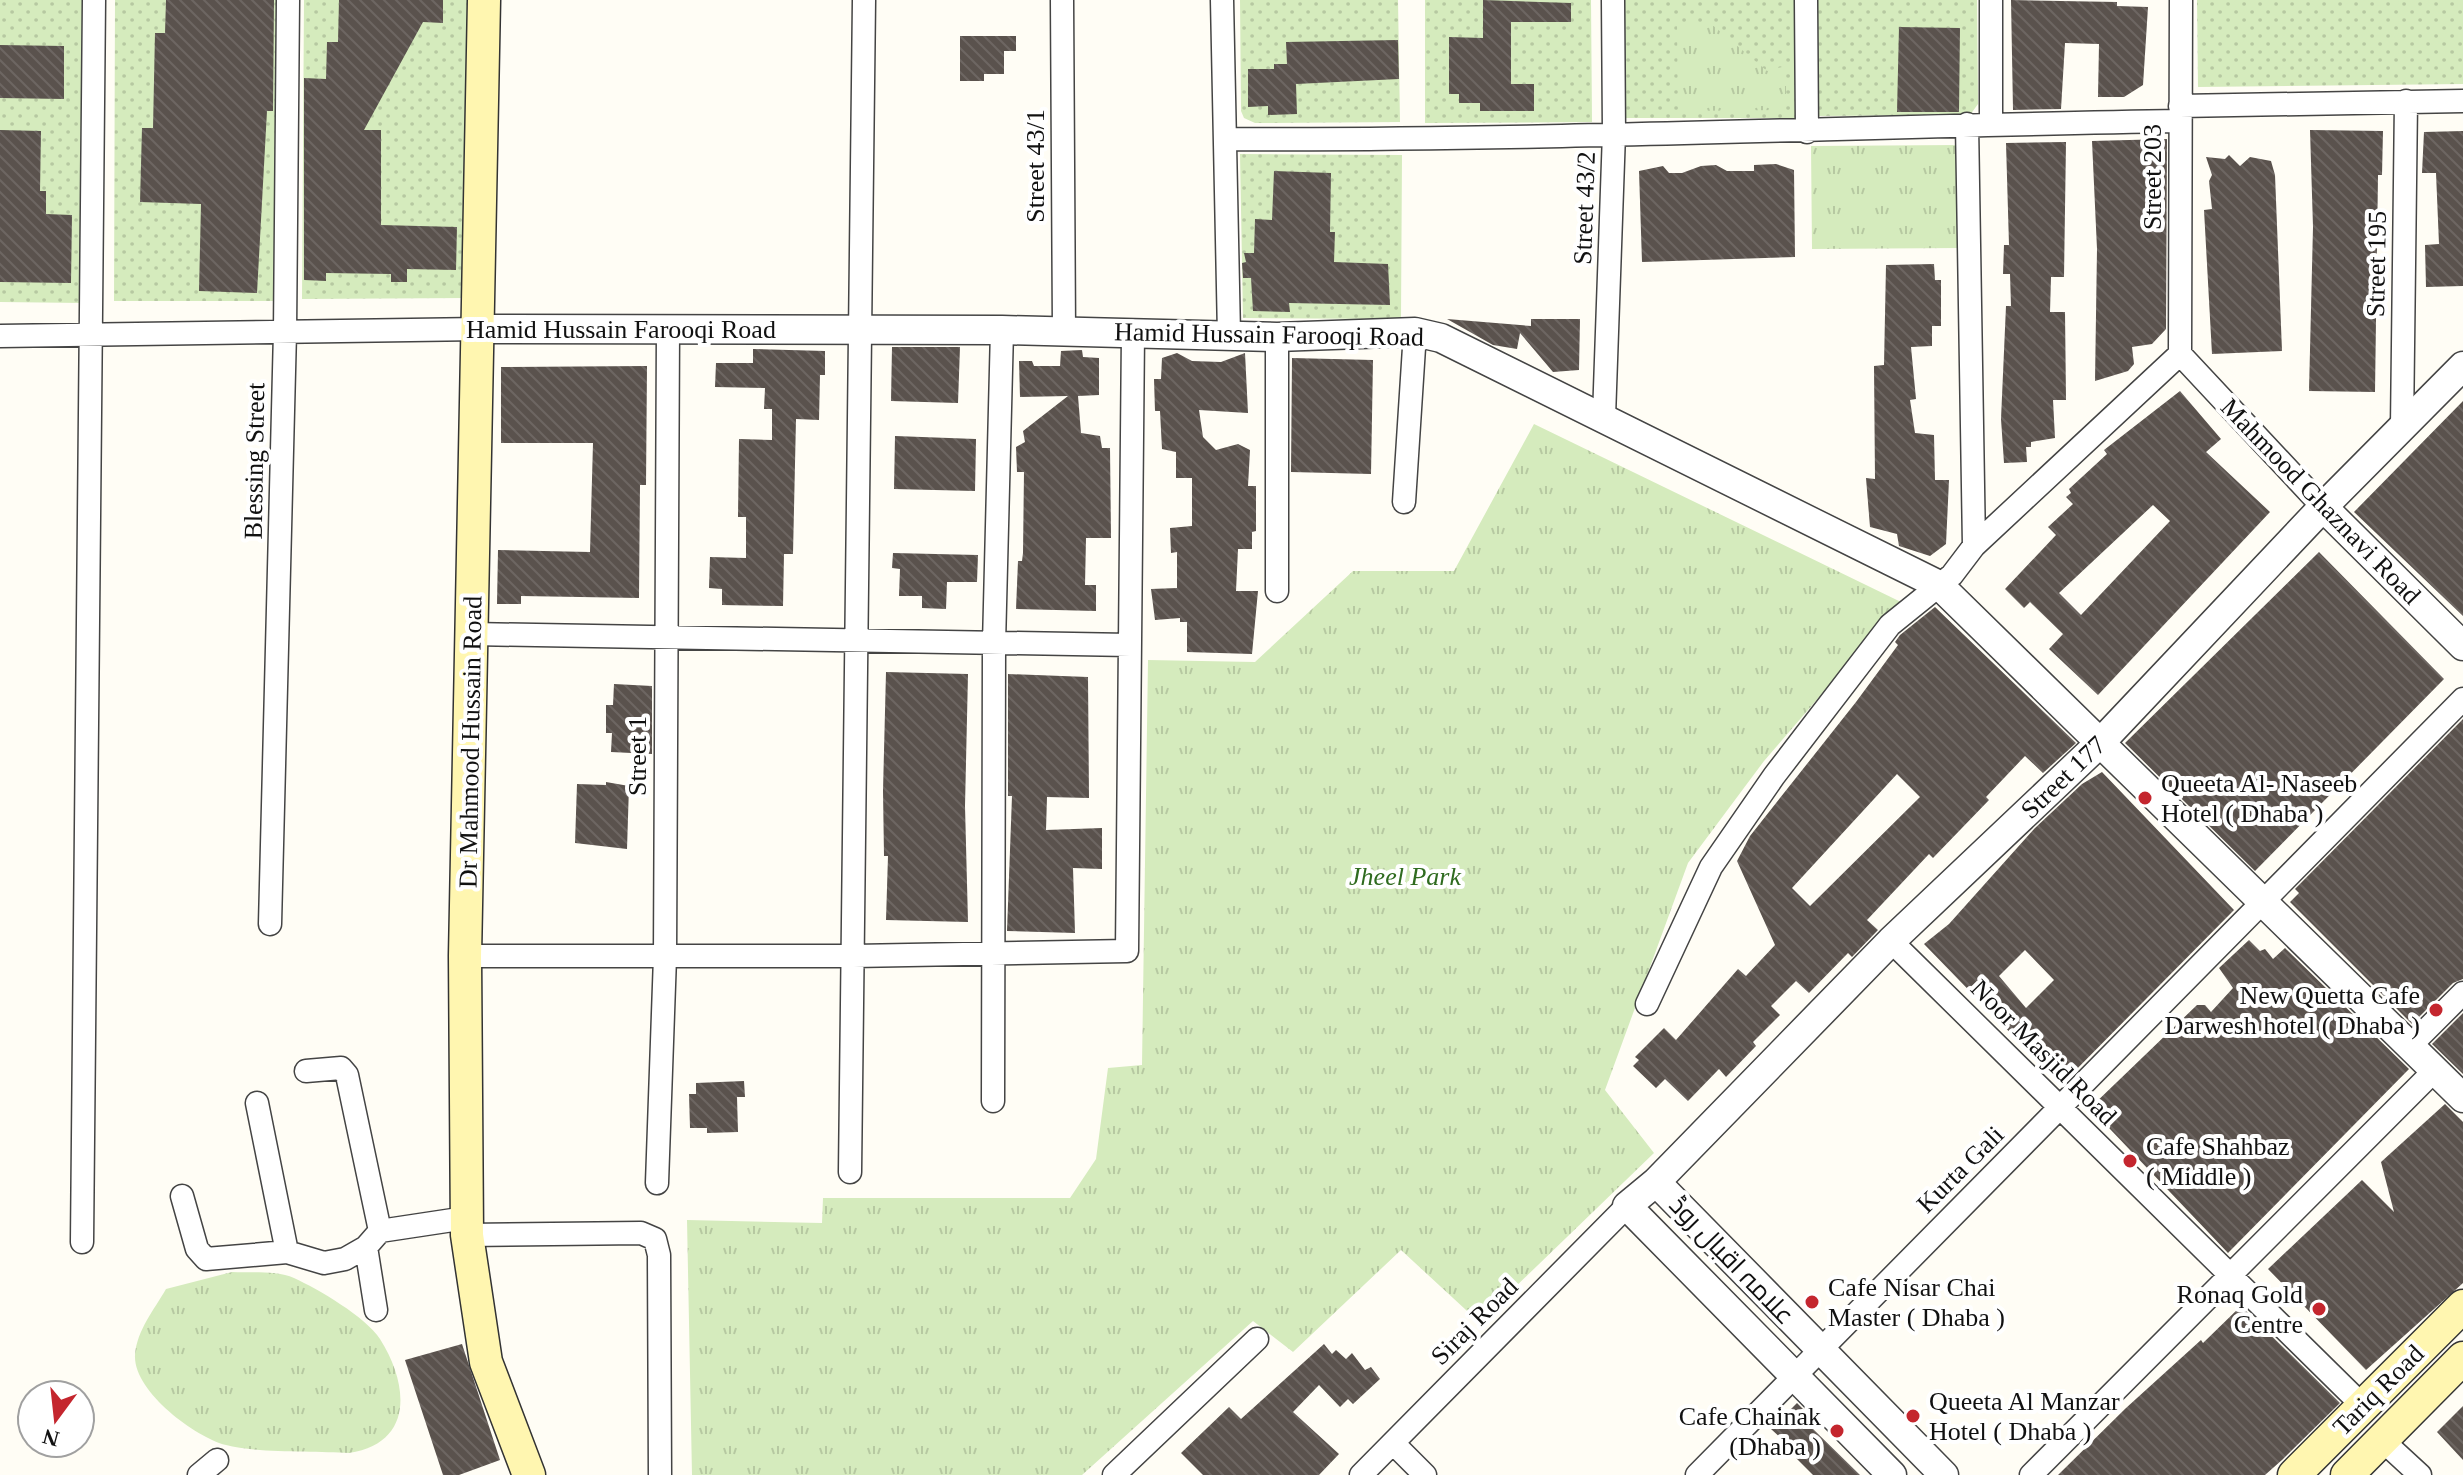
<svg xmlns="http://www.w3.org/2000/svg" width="2463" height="1475" viewBox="0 0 2463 1475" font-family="'Times New Roman',Cairo,serif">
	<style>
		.grass { fill: url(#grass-dots) }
		.park { fill: url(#park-tufts) }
		.building { fill: url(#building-back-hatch); fill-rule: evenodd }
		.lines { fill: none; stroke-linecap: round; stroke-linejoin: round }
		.minor-casing { stroke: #444; stroke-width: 25 }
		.tertiary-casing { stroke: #444; stroke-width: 31 }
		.secondary-casing { stroke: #333; stroke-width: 35 }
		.minor { stroke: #fff; stroke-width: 22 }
		.tertiary { stroke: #fff; stroke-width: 28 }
		.secondary { stroke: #fff6b0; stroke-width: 32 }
		.poi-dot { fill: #c4262e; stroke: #fff; stroke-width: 3 }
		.labels { text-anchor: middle; stroke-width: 8; stroke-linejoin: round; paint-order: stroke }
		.street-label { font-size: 26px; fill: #111; stroke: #fff }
		.poi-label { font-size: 26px; fill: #111; stroke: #fff; text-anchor: start }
		.park-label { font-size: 26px; font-style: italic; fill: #2f6b1f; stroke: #fff }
	</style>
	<defs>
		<pattern id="grass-dots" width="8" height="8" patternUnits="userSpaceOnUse" patternTransform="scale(2)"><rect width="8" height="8" fill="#d5ebbd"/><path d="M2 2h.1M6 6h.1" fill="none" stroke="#b6c8a1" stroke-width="1.8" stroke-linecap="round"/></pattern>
		<pattern id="park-tufts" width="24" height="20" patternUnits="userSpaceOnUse" patternTransform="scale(2)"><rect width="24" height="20" fill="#d5ebbd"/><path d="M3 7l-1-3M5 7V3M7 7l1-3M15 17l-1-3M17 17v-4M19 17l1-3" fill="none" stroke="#b6c8a1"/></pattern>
		<pattern id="building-back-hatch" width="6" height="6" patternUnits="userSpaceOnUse" patternTransform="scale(2)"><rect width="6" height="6" fill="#5a524d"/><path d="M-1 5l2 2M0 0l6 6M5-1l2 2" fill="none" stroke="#6d6662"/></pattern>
	</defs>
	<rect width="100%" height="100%" fill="#fffdf5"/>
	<path class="grass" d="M0 0H82L83 303 0 302Z
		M115 0H282L278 301H114Z
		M304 0H470L467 298 302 299Z
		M1240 0H1398L1400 122 1255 123 1244 118 1241 111Z
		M1425 0H1591L1592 122 1425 123Z
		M1625 0H1796L1797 118H1625Z
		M1814 0H1977L1978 104 1970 115 1815 116Z
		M2197 0H2463V84L2198 87Z
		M1240 154 1402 155 1401 319 1243 318Z"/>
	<path class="park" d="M1677 23H1710L1767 71 1786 66V110L1678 111Z
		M1958 145 1959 248 1812 249 1811 146Z
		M1534 424 1901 602 1764 761 1688 863 1605 1090 1654 1153 1479 1322 1401 1250 1293 1352 1253 1321 1082 1475H692L687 1220 822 1223 823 1198H1070L1096 1159 1108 1068 1142 1065 1148 660 1255 662 1353 571H1454Z
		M232 1272C251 1273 277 1270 294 1278 318 1289 366 1317 380 1339 409 1385 414 1443 349 1453 315 1451 255 1453 226 1445 195 1437 133 1391 135 1355 137 1330 154 1310 166 1289Z"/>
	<path class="building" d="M166 0H274L273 111H267L257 293 199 291 201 204 140 202 142 128H153L155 33H165Z
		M339 0H443V23L423 22 364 130H381V225L457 227 456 270 407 269V282H391V274L326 273V281L304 280V78L326 79 327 42H338Z
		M1483 0 1571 3V22H1511V84H1534V111H1480V103H1459V94H1449V37L1483 38Z
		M2011 0 2117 2V6L2148 7 2143 85 2124 97H2098L2099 44 2065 43 2061 109 2013 110Z
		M1899 27 1960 28 1959 112H1897Z
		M960 36H1016V51H1004V74H984V81H960Z
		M1398 40 1399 79 1296 84 1297 114 1268 115V106L1248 107V69H1274V64H1287L1286 42Z
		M0 45 64 46V99L0 98Z
		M0 130 41 131 40 191H46V214L72 215 71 283 0 282Z
		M2310 130 2383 131 2382 175H2378L2375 392 2309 391 2313 227Z
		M2463 131V286L2426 287 2425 245 2439 244 2436 173H2422L2424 132Z
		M2167 139 2166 329 2152 344 2132 347 2134 364 2128 371 2095 381 2097 249 2092 141Z
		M2066 142 2064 277H2051L2050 312H2065L2066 400H2053L2055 438 2031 442V447H2026L2027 462 2004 463 2001 419 2006 306H2011L2010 274H2003L2004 245H2009L2006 143Z
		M2229 155 2240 166 2250 157 2271 161 2275 175 2282 351 2212 354 2204 210 2212 209 2209 181 2212 175 2206 157 2225 159Z
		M1776 164 1794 170 1795 257 1642 262 1639 171 1663 166 1669 173H1682L1701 166 1716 165 1727 171H1754V165Z
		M1274 171 1331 173 1330 232H1335L1334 262 1388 264 1390 305 1289 303 1290 312 1253 311 1251 278H1243L1242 263 1246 262 1244 253H1254L1255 219 1272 220Z
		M1934 264 1935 280H1941V326H1932V346L1911 347 1916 399 1910 400 1915 433 1934 435 1935 480H1949L1946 544 1930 556 1899 546 1897 534 1870 527 1866 478 1875 479 1874 366 1884 365 1886 265Z
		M1447 319 1531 326V319H1580L1579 370 1553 372 1520 333 1517 349 1493 345Z
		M892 347H960L958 403 891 401Z
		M753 349 825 351V375H820L819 420 796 419 793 554H784L783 606 722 605V589L709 588 710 557 746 558V517H738L739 439 772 440V409H764L765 388 715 387 716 363H753Z
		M1082 350 1083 357 1099 358V395L1078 396 1081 433 1100 436 1102 448H1110L1111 538H1086L1085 585H1096V611L1016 609 1018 561H1022L1023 553 1024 472H1017L1016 447 1025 442 1023 431 1068 396 1020 397 1019 361H1032L1034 366H1060L1061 351Z
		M1177 353 1192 361 1221 362 1245 353 1248 413 1199 410 1203 437 1216 450 1238 444 1250 450 1248 486H1256V531L1252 532V549H1238L1236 591H1258L1252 654 1187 652V622H1180V618L1155 620 1151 589 1177 588V552L1171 553 1170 528 1192 526V478H1176V452L1162 449 1160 411H1155L1154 379H1161L1162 358Z
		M1292 358 1373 360 1371 474 1291 472Z
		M647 366 646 485H640L639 598 521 596V604H497L498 550 590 552 593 443H501V367Z
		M2180 391 2221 439 2206 452 2270 512 2098 695 2049 649 2063 634 2030 602 2024 608 2005 589 2056 535 2048 527 2073 504 2066 497 2071 493 2069 489 2107 454 2104 450ZM2153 505 2170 521 2081 615 2059 593Z
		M2463 401V616L2354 512Z
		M895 436 976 439 975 491 894 489Z
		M2319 552 2444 679 2255 871 2125 743Z
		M893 553 978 555 977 582H947L946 609 922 608V596H899L900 569 892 568Z
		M1935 607 2076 743 2043 773 2025 756 1986 797 1989 800 1933 858 1929 854 1867 920 1878 930 1852 957 1848 953 1809 993 1796 981 1771 1006 1780 1015 1753 1042 1756 1046 1726 1077 1719 1069 1688 1101 1665 1079 1656 1088 1633 1066 1639 1060 1635 1057 1664 1028 1676 1040 1738 969 1746 976 1775 945 1737 861 1750 836 1856 702 1898 645 1895 642 1900 635ZM1897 774 1920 797 1810 906 1792 888Z
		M886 672 968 674 965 806 968 922 886 920 888 856H884L883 791Z
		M1008 674 1088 677 1089 798 1047 797 1046 830 1102 828V869L1073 868 1075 933 1007 931 1012 796H1008Z
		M614 684 652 686V754L611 752 612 733H606V705H613Z
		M2463 719V979L2453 983 2412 1024 2290 902 2299 893 2295 889Z
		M2102 772 2234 910 2061 1085 1924 944 1949 924 2035 828 2082 784ZM2025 950 2054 980 2026 1008 1999 976Z
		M606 782 629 786 627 849 575 843 577 784 606 785Z
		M2249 940 2260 951 2265 949 2273 959 2285 948 2409 1069 2228 1253 2090 1108 2197 1005H2205L2211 1012 2233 988 2219 968Z
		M2463 1013V1074L2432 1044Z
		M744 1081 745 1097H737L738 1132 707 1133V1128H690L689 1094H696V1083Z
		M2445 1104 2463 1122V1283L2366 1370 2268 1269 2362 1180 2394 1212 2381 1162Z
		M2241 1306 2340 1403 2282 1460 2265 1475H2058L2126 1408 2201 1340 2203 1343Z
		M462 1344 500 1460 459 1475H443L405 1360Z
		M1324 1344 1332 1354 1336 1350 1346 1359 1352 1353 1365 1370 1371 1367 1380 1379 1353 1404 1348 1399 1340 1407 1319 1385 1293 1412 1339 1454 1319 1475H1203L1181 1453 1229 1407 1241 1419Z
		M1797 1403 1816 1422 1811 1427 1860 1475H1813L1790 1452 1793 1449 1771 1429Z
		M2463 1406V1460L2437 1432Z"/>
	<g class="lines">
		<defs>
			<path id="minor" d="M1062 0 1064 331
				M1222 0 1229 335
				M1806 0 1807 132
				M1991 0V124
				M2180 106 2463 101
				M1967 124 1974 546
				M1226 139C1544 141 1862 126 2180 121
				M0 336 480 329
				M1277 337V591
				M2180 354 2181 0
				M2180 354 2323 507
				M1604 417 1614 133 1613 0
				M2402 427 2406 101
				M1404 502 1415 332
				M472 634 1130 645
				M270 924 285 332 288 0
				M1891 941 2362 1405
				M465 956H854L1127 951 1133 333
				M1647 1004 1711 867 1774 776 1890 625 1952 575 1974 546 2180 354
				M2410 1046 2463 993
				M306 1071 341 1068 347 1075 380 1231
				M993 1101 994 644 1002 330
				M257 1103 287 1252
				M850 1172 864 0
				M657 1183 665 957 668 329
				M182 1196 197 1249 206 1259 287 1252 324 1263 345 1259 366 1247 380 1231 466 1218
				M467 1235 641 1233 655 1239 659 1255 660 1475
				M82 1242 94 0
				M366 1247 376 1310
				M2382 1440 2420 1475
				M1393 1443 1425 1475
				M199 1475 217 1460
				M1114 1475 1257 1339
				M1361 1475 1627 1206
				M1697 1475 2463 699
				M2031 1475 2435 1070"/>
			<path id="tertiary" d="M480 329 1002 330 1277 337 1415 332 1441 338 1939 585 2463 1098
				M2323 507 2463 646
				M1656 1182 1944 1475
				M1892 1475 1627 1206 1656 1182 1891 941 2100 743 2323 507 2463 366"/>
			<path id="secondary" d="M484 0 465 956 467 1235 486 1362 529 1475
				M2294 1475 2463 1306
				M2347 1475 2463 1358"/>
		</defs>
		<use href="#minor" class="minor-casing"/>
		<use href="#tertiary" class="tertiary-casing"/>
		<use href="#secondary" class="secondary-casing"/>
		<use href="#minor" class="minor"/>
		<use href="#tertiary" class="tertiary"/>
		<use href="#secondary" class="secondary"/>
	</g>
	<g class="poi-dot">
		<circle cx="2145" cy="798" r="8"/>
		<circle cx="2436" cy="1010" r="8"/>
		<circle cx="2130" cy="1161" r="8"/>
		<circle cx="1812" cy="1302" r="8"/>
		<circle cx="2319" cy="1309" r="8"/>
		<circle cx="1913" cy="1416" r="8"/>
		<circle cx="1837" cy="1431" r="8"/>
	</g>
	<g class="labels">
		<g class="street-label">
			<text transform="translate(1035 166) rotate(-90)" y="9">Street 43/1</text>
			<text transform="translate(2152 177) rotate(-90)" y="9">Street 203</text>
			<text transform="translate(1584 208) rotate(-88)" y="9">Street 43/2</text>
			<text transform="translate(2376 264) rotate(-89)" y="9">Street 195</text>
			<text x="621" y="338">Hamid Hussain Farooqi Road</text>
			<text transform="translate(1269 334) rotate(1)" y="9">Hamid Hussain Farooqi Road</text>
			<text transform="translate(254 461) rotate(-89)" y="9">Blessing Street</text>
			<text transform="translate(2321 501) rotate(46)" y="9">Mahmood Ghaznavi Road</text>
			<text transform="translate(470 742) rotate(-89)" y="9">Dr Mahmood Hussain Road</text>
			<text transform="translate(637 756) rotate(-90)" y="9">Street 1</text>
			<text transform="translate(2063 777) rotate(-44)" y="9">Street 177</text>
			<text transform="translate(2044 1052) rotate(45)" y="9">Noor Masjid Road</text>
			<text transform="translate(1960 1169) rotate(-45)" y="9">Kurta Gali</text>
			<text transform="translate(1732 1260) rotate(46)" y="9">علامہ اقبال روڈ</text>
			<text transform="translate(1474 1321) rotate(-45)" y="9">Siraj Road</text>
			<text transform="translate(2378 1390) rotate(-45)" y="9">Tariq Road</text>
		</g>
		<g class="poi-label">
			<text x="2161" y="792">Queeta Al- Naseeb<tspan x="2161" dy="30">Hotel ( Dhaba )</tspan></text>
			<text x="2420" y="1004" text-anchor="end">New Quetta Cafe<tspan x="2420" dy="30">Darwesh hotel ( Dhaba )</tspan></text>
			<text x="2146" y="1155">Cafe Shahbaz<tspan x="2146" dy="30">( Middle )</tspan></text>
			<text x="1828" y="1296">Cafe Nisar Chai<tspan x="1828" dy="30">Master ( Dhaba )</tspan></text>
			<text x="2303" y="1303" text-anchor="end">Ronaq Gold<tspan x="2303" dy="30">Centre</tspan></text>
			<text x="1929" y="1410">Queeta Al Manzar<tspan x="1929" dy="30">Hotel ( Dhaba )</tspan></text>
			<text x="1821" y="1425" text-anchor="end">Cafe Chainak<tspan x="1821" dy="30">(Dhaba )</tspan></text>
		</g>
		<g class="park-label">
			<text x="1405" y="885">Jheel Park</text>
		</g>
	</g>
	<g transform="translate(56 1419) rotate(195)"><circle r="38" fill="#ffffff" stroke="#a0a0a0" stroke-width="2"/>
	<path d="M0-6L14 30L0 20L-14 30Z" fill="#c4262e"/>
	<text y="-12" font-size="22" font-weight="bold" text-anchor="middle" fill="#111111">N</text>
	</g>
</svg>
